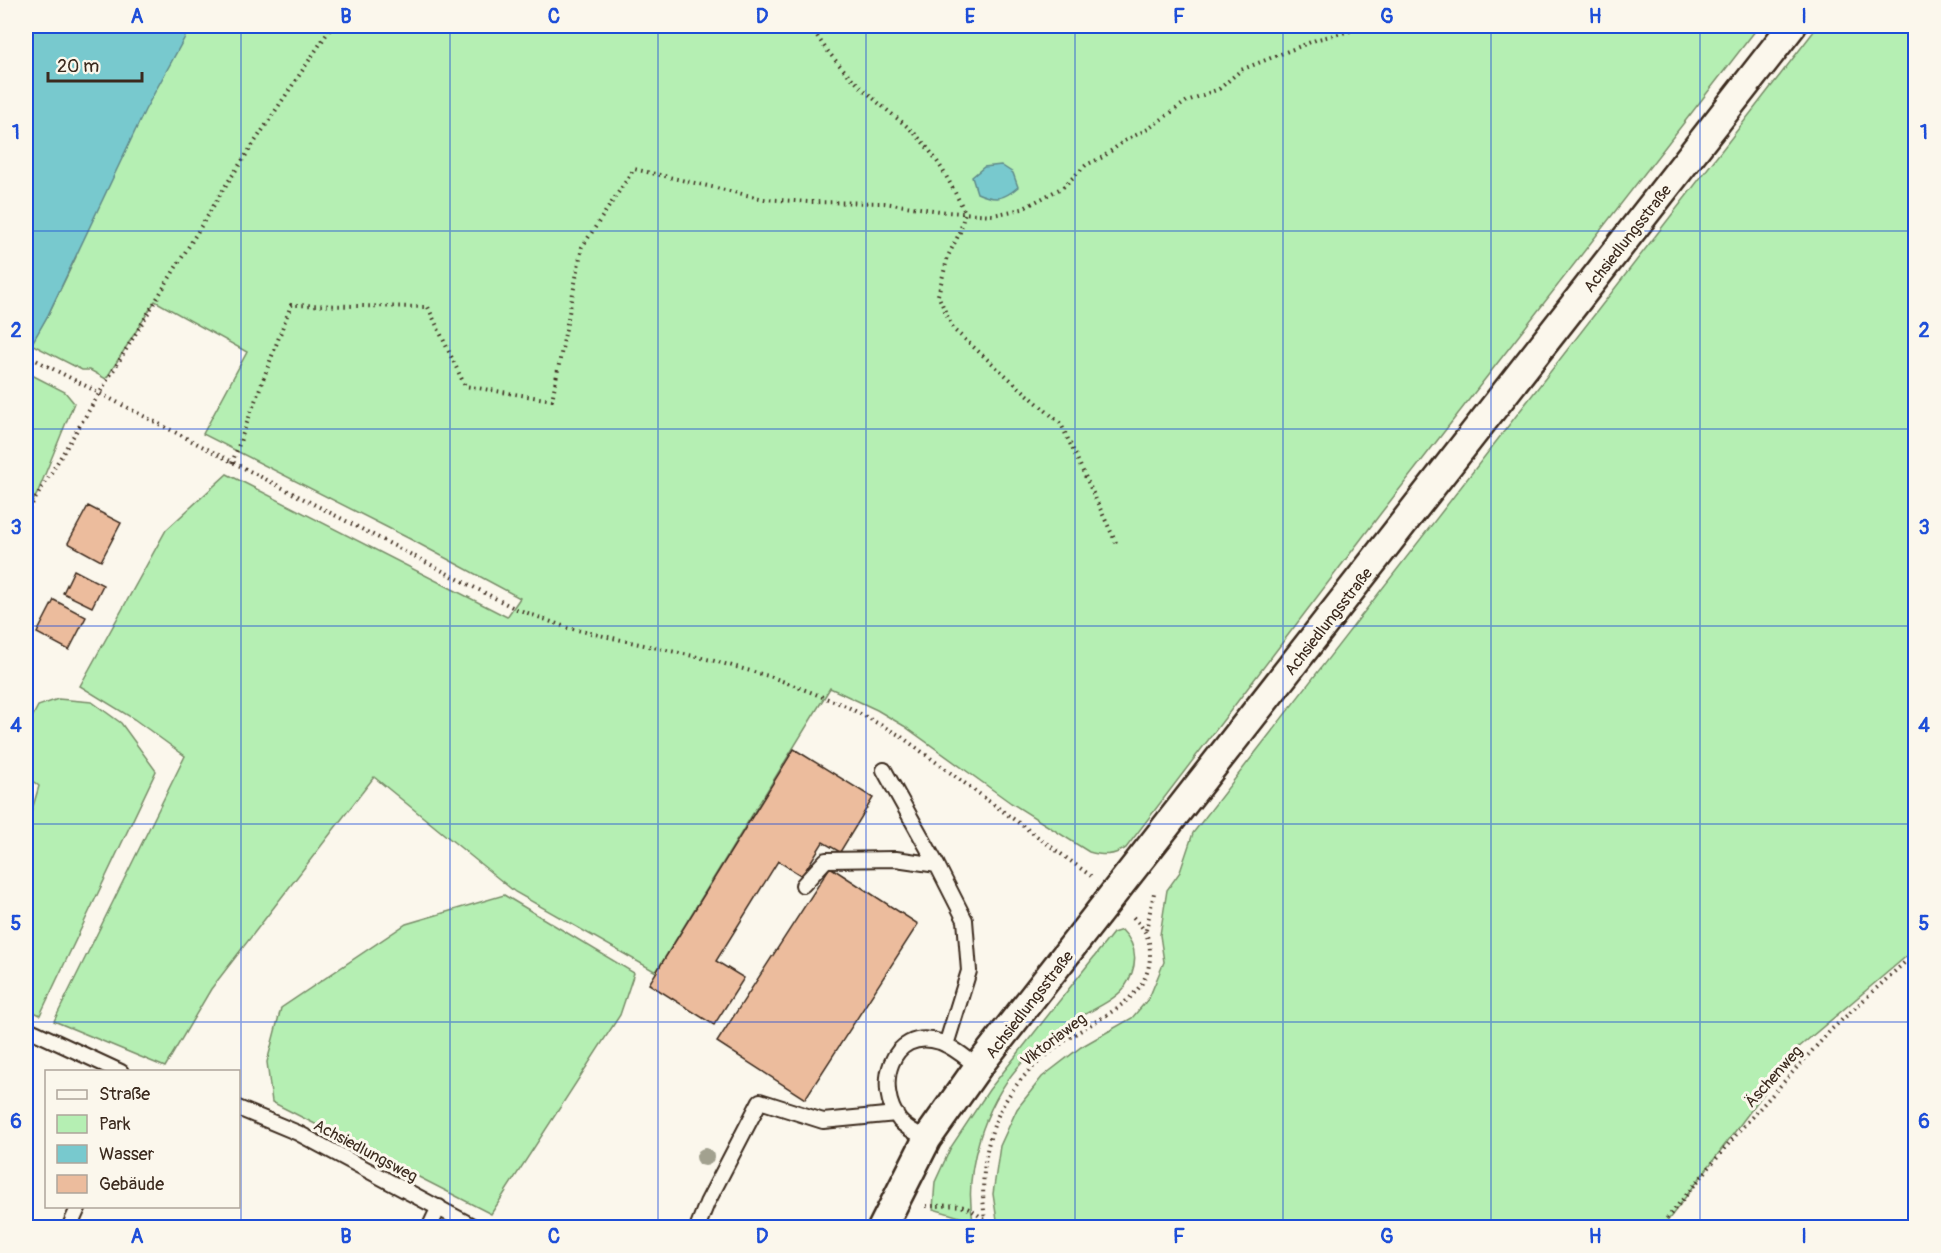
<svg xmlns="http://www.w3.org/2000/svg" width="1941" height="1253" viewBox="0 0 1941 1253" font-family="Pangolin,sans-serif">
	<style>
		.green { fill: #b5efb3; stroke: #788c68; stroke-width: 1.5 }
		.water { fill: #78c9ce; stroke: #608988; stroke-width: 1.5 }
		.building { fill: #ecbc9d; stroke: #3b2a1e; stroke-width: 1.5 }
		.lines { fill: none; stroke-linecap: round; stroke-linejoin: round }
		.lane-casing { stroke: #3b2a1e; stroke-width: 18 }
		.street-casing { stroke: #3b2a1e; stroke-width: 32 }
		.path { stroke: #3b2a1e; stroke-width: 4; stroke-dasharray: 1.5 4.5; stroke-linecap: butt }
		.lane { stroke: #fbf7ec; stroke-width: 14 }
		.street { stroke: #fbf7ec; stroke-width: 27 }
		.tree { fill: #a2a18f }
		.grid { fill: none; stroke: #1d4ed8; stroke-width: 1.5; stroke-opacity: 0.55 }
		.labels { text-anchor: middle; stroke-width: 6; stroke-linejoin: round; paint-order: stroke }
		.street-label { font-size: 16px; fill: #3b2a1e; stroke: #fbf7ec }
		.neatline { fill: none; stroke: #1d4ed8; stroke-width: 2 }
		.grid-label { font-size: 20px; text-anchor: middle; font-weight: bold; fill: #1d4ed8 }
	</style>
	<rect width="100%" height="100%" fill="#fbf7ec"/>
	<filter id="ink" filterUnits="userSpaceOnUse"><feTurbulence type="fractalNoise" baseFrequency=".0167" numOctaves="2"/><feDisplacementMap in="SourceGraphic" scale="12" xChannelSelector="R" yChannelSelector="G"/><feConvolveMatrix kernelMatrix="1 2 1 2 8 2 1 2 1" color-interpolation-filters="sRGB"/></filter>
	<g filter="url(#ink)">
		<path class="green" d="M26 26H1759L1381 513 1126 848C1113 856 1104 856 1089 852L1011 803 904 726 877 710 830 688 656 972 515 892 374 777 211 989 165 1067 54 1021 185 756 134 719 80 686 166 530 227 474 507 617 520 598 410 539 203 434 247 352 155 301 106 379 90 370H82L31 344 48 315 76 257Z
			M1818 26H1915V949L1798 1048 1663 1227H998L993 1194 1000 1146 1017 1109 1042 1077 1081 1047 1132 1018 1149 998 1164 962 1160 935 1167 890 1180 872 1193 833Z
			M26 372 65 392 74 403 37 494 26 514Z
			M58 699 92 702 121 723 156 771 40 1015 26 1008V830L39 786 26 776V729L38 706Z
			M504 895 634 973 620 1015 491 1214 272 1102 267 1062 281 1008 406 924Z
			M1122 930C1139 947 1138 968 1124 988 1114 1000 1096 1008 1082 1016 1061 1030 1035 1048 1018 1067 985 1105 963 1171 973 1221L933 1209 935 1182 951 1147 989 1090 1113 933Z"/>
		<path class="water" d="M26 26H191L145 110 48 315 26 354Z
			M1001 165 1013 173 1018 187C1003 200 995 201 977 193L972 177 984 167Z"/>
		<path class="building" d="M88 506 121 523 101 561 68 543Z
			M74 570 103 585 92 607 63 593Z
			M54 600 86 617 69 650 37 633Z
			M794 749 873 798 840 852 823 842 802 876 778 861 716 961 744 978 714 1025 649 984Z
			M830 867 918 924 805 1099 717 1042Z"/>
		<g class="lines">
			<defs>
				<path id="lane" d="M884 770 937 865
					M803 885 826 860 896 859 937 865 965 920 969 971 946 1045
					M26 1028 121 1072
					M238 1108 298 1133 476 1228
					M927 1139C918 1134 907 1129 900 1121 874 1088 890 1026 940 1042 954 1047 966 1058 978 1067
					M69 1228 79 1206
					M429 1228 439 1207
					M697 1228 707 1203 760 1101 823 1121 896 1114"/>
				<path id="street" d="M882 1228 927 1139 978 1067 1792 26"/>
			</defs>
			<use href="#lane" class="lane-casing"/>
			<use href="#street" class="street-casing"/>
			<path class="path" d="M811 26C827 55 855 83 881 105 892 115 906 124 916 135 938 157 951 185 965 212L960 232 948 256 938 295 953 329 1061 424 1117 545
				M26 355 514 608 568 628 711 660 772 677 846 706 899 735 1091 876
				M232 463 291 305 428 307 465 386 552 400 582 247 634 169 764 199 809 202 884 203 947 212 993 215 1022 209 1063 187 1086 165 1103 157 1124 141 1148 129 1187 101 1219 89 1241 70 1318 39 1371 26
				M26 514 226 185 332 26
				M1146 930 1154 893
				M926 1206C953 1207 962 1199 985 1221
				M986 1228C979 1182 984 1130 1012 1091 1027 1070 1048 1053 1069 1038 1101 1016 1151 999 1150 953 1150 937 1144 928 1133 917
				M1659 1228 1741 1129 1832 1029 1916 952"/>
			<use href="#lane" class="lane"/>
			<use href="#street" class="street"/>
		</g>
		<circle class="tree" cx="705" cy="1157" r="9"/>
	</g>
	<path class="grid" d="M241 26V1228M450 26V1228M658 26V1228M866 26V1228M1075 26V1228M1283 26V1228M1491 26V1228M1700 26V1228M26 231H1916M26 429H1916M26 626H1916M26 824H1916M26 1022H1916"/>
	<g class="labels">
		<g class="street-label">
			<text transform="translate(1627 238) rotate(-52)" y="6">Achsiedlungsstraße</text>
			<text transform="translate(1328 621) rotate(-52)" y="6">Achsiedlungsstraße</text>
			<text transform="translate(1029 1004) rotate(-52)" y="6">Achsiedlungsstraße</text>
			<text transform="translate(1053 1039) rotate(-37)" y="6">Viktoriaweg</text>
			<text transform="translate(1773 1076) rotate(-48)" y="6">Äschenweg</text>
			<text transform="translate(366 1150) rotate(28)" y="6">Achsiedlungsweg</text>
		</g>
	</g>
	<rect width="1941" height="1253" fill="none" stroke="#fbf7ec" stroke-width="66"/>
	<rect x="45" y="1070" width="195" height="138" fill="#fbf7ec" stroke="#aea59a" stroke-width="1.5"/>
	<rect x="57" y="1090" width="30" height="9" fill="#fbf7ec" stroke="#aea59a" stroke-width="1.5"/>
	<text x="99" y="1100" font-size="18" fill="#3b2a1e">Straße</text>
	<rect x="57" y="1115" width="30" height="18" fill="#b5efb3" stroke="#aea59a" stroke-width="1.5"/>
	<text x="99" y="1130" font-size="18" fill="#3b2a1e">Park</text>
	<rect x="57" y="1145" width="30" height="18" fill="#78c9ce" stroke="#aea59a" stroke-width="1.5"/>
	<text x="99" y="1160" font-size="18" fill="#3b2a1e">Wasser</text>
	<rect x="57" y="1175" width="30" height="18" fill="#ecbc9d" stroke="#aea59a" stroke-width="1.5"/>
	<text x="99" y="1190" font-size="18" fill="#3b2a1e">Gebäude</text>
	<path d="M48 72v9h94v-9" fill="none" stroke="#3b2a1e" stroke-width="3"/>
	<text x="57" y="72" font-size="18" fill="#3b2a1e" stroke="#fbf7ec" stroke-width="4.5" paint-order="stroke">20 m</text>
	<rect x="33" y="33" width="1875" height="1187" class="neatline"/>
	<g class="grid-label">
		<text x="137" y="23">A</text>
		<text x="346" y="23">B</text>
		<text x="554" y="23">C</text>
		<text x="762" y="23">D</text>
		<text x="970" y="23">E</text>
		<text x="1179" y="23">F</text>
		<text x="1387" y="23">G</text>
		<text x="1595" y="23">H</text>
		<text x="1804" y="23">I</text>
		<text x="16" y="139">1</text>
		<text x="1924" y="139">1</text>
		<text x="16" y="337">2</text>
		<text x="1924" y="337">2</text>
		<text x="16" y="534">3</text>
		<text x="1924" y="534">3</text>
		<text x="16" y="732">4</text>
		<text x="1924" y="732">4</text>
		<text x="16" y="930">5</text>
		<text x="1924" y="930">5</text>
		<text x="16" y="1128">6</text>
		<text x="1924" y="1128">6</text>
		<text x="137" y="1243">A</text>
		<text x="346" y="1243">B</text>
		<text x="554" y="1243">C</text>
		<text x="762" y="1243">D</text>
		<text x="970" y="1243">E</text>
		<text x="1179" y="1243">F</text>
		<text x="1387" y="1243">G</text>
		<text x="1595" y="1243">H</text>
		<text x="1804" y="1243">I</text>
	</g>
</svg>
